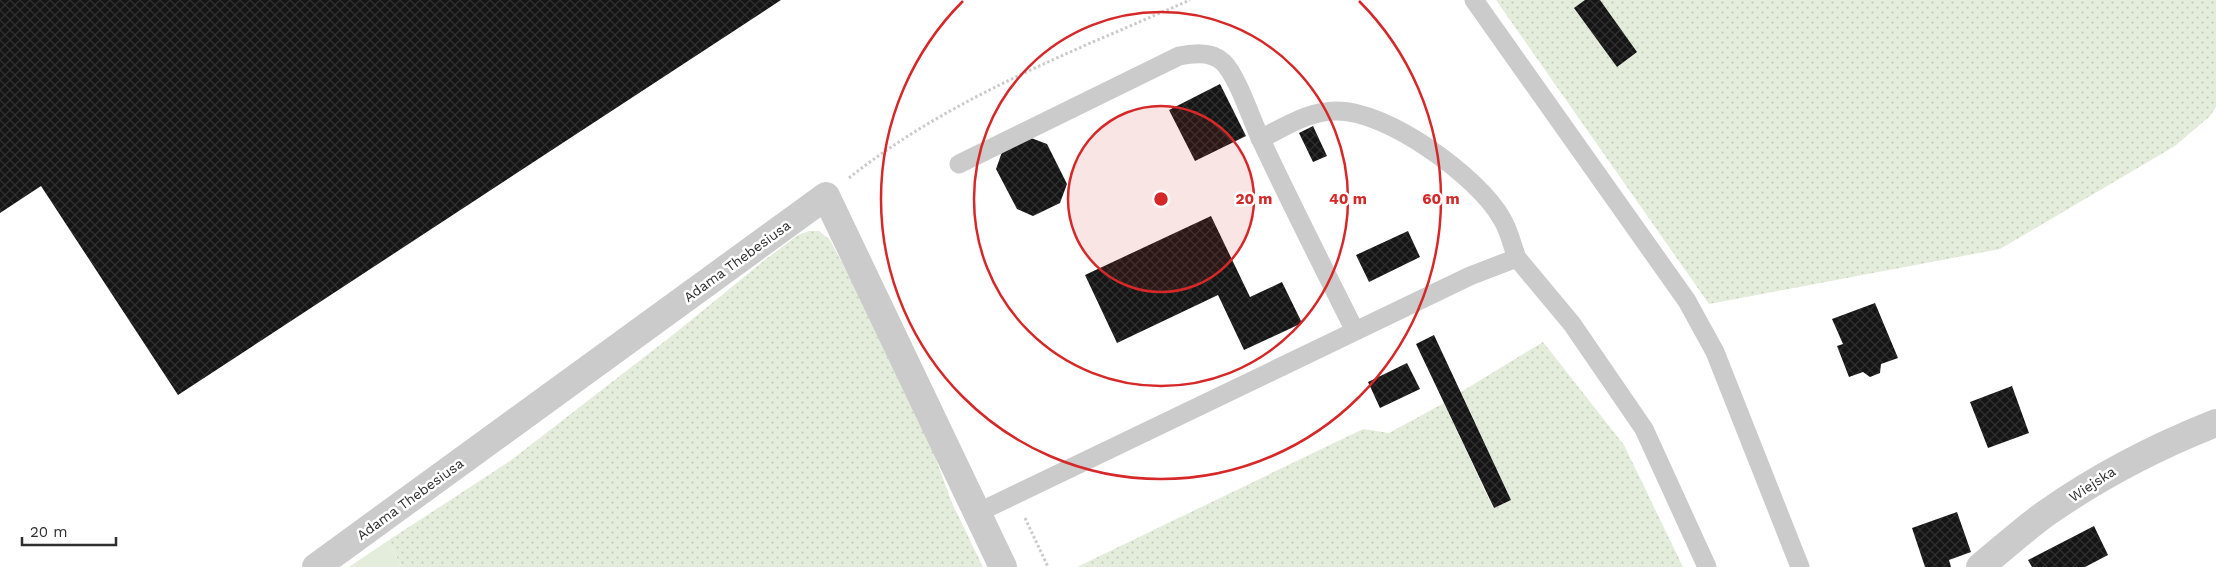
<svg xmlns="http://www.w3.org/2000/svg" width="2216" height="567" viewBox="0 0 2216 567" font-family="'Work Sans',sans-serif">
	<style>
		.grass { fill: url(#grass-dots) }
		.garden { fill: #e4eddb }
		.building { fill: url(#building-cross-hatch) }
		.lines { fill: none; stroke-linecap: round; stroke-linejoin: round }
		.path { stroke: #cbcbcb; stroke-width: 3; stroke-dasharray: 2.5 2.5; stroke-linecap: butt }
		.service { stroke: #cbcbcb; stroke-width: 19 }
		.minor { stroke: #cbcbcb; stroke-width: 28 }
		.ring { fill: none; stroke: #d62828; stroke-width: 2.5 }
		.labels { text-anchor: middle; stroke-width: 5; stroke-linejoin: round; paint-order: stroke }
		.street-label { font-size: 14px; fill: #2e2e2e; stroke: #fff }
		.centre { fill: #d62828; stroke: #fff; stroke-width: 2.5 }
		.ring-label { font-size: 15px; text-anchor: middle; font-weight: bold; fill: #d62828; stroke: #fff; stroke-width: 5; stroke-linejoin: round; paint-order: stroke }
	</style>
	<defs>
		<pattern id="grass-dots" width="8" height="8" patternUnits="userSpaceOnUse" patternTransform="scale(1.25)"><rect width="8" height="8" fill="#e4eddb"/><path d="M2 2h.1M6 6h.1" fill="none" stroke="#c4ccbc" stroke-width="1.8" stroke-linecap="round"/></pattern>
		<pattern id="building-cross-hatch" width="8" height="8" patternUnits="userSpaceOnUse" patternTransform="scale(1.25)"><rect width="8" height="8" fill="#151515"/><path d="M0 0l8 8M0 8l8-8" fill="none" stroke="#2f2f2f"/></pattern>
	</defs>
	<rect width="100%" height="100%" fill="#fff"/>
	<path class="grass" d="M1496 0H2216V107L2210 116 2175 146 2000 249 1709 304Z
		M809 231H819L830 240 863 303 922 421 952 503 983 567H401L389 540 510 461 674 334 766 259 798 235Z
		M1543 342 1624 445 1683 567H1077L1363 429 1389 433 1444 403 1493 508 1511 500 1461 392Z"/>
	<path class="garden" d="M389 540 401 567H349Z"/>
	<path class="building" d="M0 0H781L178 395 41 186 0 213Z
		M1585 0H1600L1637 52 1617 67 1574 8Z
		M1220 84 1246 136 1195 161 1169 110Z
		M1313 126 1327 156 1313 162 1299 133Z
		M1031 138 1047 144 1067 184 1060 203 1033 216 1017 209 996 169 1002 152Z
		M1211 216 1250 297 1282 282 1302 323 1244 350 1218 295 1117 343 1085 275Z
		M1408 231 1420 257 1369 282 1356 255Z
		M1875 303 1898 358 1881 364 1880 373 1870 377 1863 372 1849 377 1837 346 1843 344 1832 319Z
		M1434 335 1511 500 1494 508 1416 344Z
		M1407 363 1420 389 1380 408 1368 382Z
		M2012 386 2029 433 1988 448 1970 402Z
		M1957 512 1971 552 1949 560 1951 567H1925L1912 528Z
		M2094 526 2108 555 2085 567H2032L2028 560Z"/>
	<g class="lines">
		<path class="path" d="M849 178C949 98 1074 51 1190 0
			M1025 518 1048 567"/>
		<path class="service" d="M1474 0 1687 301 1715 352 1800 567
			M1260 139C1285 127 1310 110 1338 111 1387 111 1478 176 1502 219 1509 230 1512 245 1517 258
			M959 164 1179 56C1193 53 1212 51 1223 62 1238 77 1251 119 1261 140 1291 204 1323 267 1355 331
			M977 513 1470 276 1517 258 1572 324 1644 429 1707 567"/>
		<path class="minor" d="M316 567 826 196 1003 567
			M1980 567C2002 549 2023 530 2045 514 2099 476 2155 447 2216 423"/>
	</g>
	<circle cx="1161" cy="199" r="93" fill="#d62828" fill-opacity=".12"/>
	<g class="ring">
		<circle cx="1161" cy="199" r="93"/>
		<circle cx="1161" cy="199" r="187"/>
		<path d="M1359 1A280 280 0 1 1 963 1"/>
	</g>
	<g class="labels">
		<g class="street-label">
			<text transform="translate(737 261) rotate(-36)" y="5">Adama Thebesiusa</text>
			<text transform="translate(2092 484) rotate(-33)" y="5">Wiejska</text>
			<text transform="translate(410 499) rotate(-36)" y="5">Adama Thebesiusa</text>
		</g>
	</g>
	<circle cx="1161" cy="199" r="8" class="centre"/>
	<g class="ring-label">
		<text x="1254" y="204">20 m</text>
		<text x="1348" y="204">40 m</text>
		<text x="1441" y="204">60 m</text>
	</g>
	<path d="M22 537v8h94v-8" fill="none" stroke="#2e2e2e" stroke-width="2.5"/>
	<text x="30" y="537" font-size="15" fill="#2e2e2e" stroke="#ffffff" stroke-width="4" paint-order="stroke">20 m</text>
</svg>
